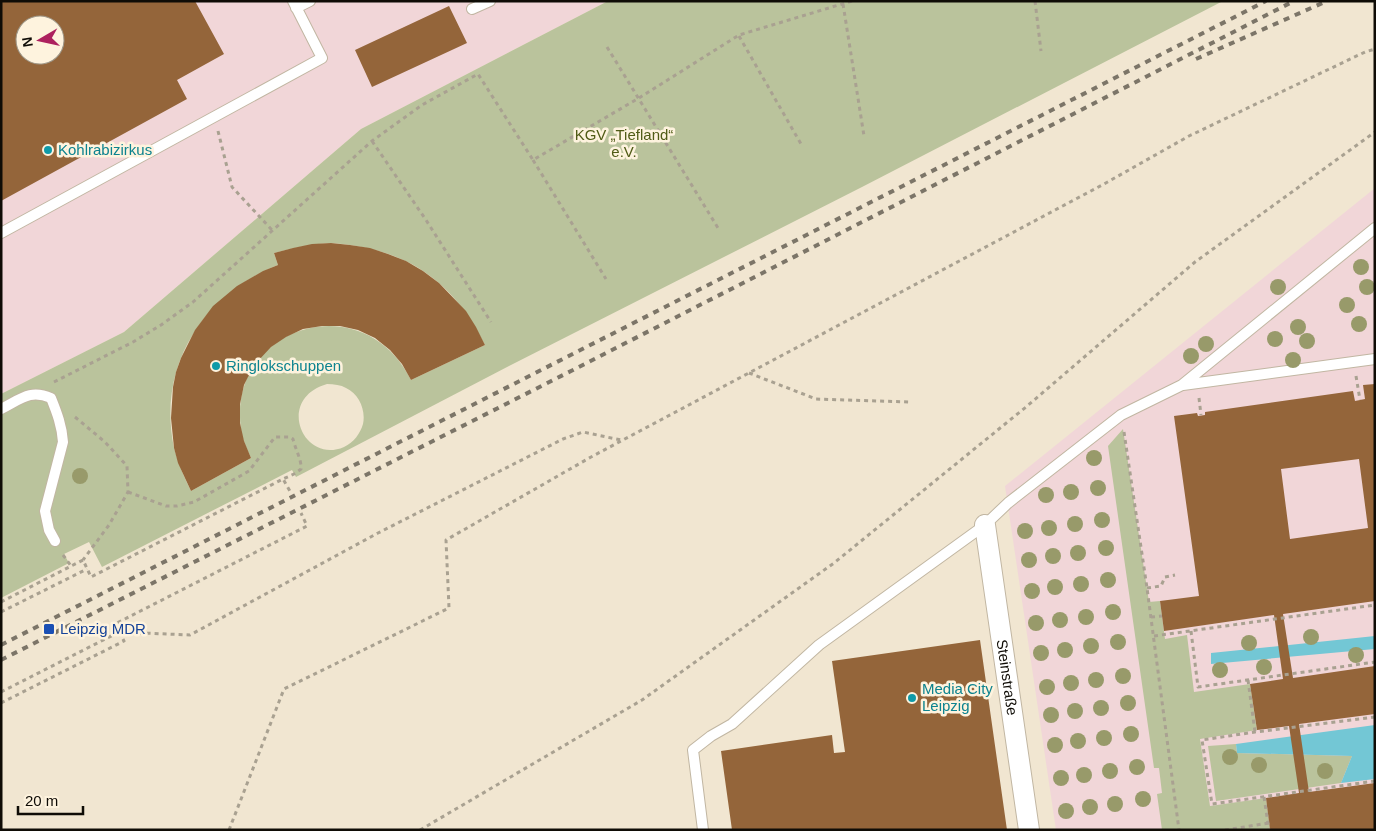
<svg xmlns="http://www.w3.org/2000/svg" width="1376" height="831" viewBox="0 0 1376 831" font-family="Helvetica,sans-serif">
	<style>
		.commercial { fill: #f1d6d8; fill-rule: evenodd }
		.green { fill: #bac39c; fill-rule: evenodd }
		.water { fill: #73c7d5 }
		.building { fill: #94653a; fill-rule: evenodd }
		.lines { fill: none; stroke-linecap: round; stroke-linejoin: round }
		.service-casing { stroke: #c1b6a2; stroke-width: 12 }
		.minor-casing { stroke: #c1b6a2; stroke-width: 22 }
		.path { stroke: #a9a191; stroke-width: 3; stroke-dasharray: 4 4; stroke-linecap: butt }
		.service { stroke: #fff; stroke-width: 10 }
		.minor { stroke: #fff; stroke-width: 20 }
		.rail { stroke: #7c7568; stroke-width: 4; stroke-dasharray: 6 6; stroke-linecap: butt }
		.tree { fill: #989a6a }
		.culture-dot { fill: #0f9aa8; stroke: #fef3de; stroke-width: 2 }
		.transit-dot { fill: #1a4fb4; stroke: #fef3de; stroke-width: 2 }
		.labels { text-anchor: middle; stroke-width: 5; stroke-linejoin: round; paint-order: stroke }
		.park-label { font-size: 15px; fill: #505b16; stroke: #fef3de }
		.culture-label { font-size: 15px; fill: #0d838f; stroke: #fef3de; text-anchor: start }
		.transit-label { font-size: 15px; fill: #164399; stroke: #fef3de; text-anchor: start }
		.street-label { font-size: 15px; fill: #0f0c06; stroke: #fef3de }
	</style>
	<rect width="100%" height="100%" fill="#f1e6d1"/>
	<path class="commercial" d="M1 1H608L361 129 124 332 1 394ZM25 25H55V55H25Z
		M1375 188V830H1056L1005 486Z"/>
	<path class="green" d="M608 1H1223L862 187 509 366 296 477 292 470 102 567 89 542 64 554 69 563 1 598V394L124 332 361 129ZM331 243C405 248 452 279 485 345L411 380C363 283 226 327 241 429 242 439 247 449 251 458L191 491C184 477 178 463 174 448 157 367 202 295 278 265L274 253C293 248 311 244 331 243ZM327 384C334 384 341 385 346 388 359 394 366 410 363 424 360 434 354 442 344 447 303 465 275 399 327 384Z
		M1123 429 1149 602 1160 601 1165 639 1187 635 1194 692 1250 684 1257 730 1200 739 1210 806 1266 798 1270 830H1162L1157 794 1162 793 1159 768H1154L1108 446Z
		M1236 744 1237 753 1352 756 1341 783 1216 801 1208 746Z"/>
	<path class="water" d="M1375 636V649L1211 664V653Z
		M1375 725V779L1341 783 1352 756 1237 753 1236 744Z"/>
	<path class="building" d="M1 1H195L224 54 177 80 187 99 1 201ZM25 25H55V55H25Z
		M449 6 467 43 372 87 355 50Z
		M331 243 350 245 370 248 388 254 406 261 423 271 439 283 466 311 476 327 485 345 411 380 402 364 390 350 375 338 358 330 340 326H322L303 329 286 337 271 347 258 361 248 377 244 385 240 404V423L244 441 251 458 191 491 178 463 174 448 171 418 173 387 176 372 181 358 195 330 213 306 237 286 263 271 278 265 274 253 293 248 312 244Z
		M1375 384V601L1283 614 1293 678 1375 666V714L1299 724 1309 792 1375 783V829L1270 830 1266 798 1299 793 1289 726 1257 730 1250 684 1283 679 1274 615 1164 631 1160 601 1199 596 1174 416 1197 413 1198 416 1205 415V412L1353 391 1355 401 1365 399 1363 385ZM1359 459 1368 528 1290 539 1281 469Z
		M980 640 1007 830H732L721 751 832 735 834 753 845 752 832 661Z"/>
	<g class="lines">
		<defs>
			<path id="service" d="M296 8 310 1
				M472 9 490 1
				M1 233 322 58 293 1
				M1183 385 1375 359
				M1 409C21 399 30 389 51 398 57 413 62 426 63 442L45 511 49 530 55 541
				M703 830 693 750 711 736 732 724 819 645 985 525 1008 503 1121 415 1182 385 1375 228"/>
			<g id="minor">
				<path id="s1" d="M985 525 1029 830"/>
			</g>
		</defs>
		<use href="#service" class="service-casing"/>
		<use href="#minor" class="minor-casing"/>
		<path class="path" d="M1035 1 1041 51
			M843 4 864 136
			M739 36 801 144
			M607 47 718 228
			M218 131 232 187 272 230
			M372 141 426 220 491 322
			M533 160 606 279
			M749 373 816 399 912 402
			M1356 376 1360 400
			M54 382 133 342 161 325 193 302 372 141 422 105 478 74 533 160 639 98 739 35 852 1
			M1199 398 1201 415
			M75 417 105 442 127 466 128 492 109 525 83 560
			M1124 432 1147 588 1179 830
			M128 492 166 506H177L194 502 249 471 275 437H290L293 439C295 448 302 461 301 469L294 474 283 479
			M63 555 71 566
			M1147 588 1161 586 1165 577 1175 575
			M1 602 83 560 91 577 283 479 291 493
			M1 612 87 569
			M1151 617 1162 616
			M1191 631 1198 687 1375 662
			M1154 636 1375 605
			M1248 680 1255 732
			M1 692 119 632 190 635 378 533 563 439 583 432 621 440
			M1 703 124 641 115 624 307 526 301 513
			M1375 717 1255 732 1202 740 1212 804 1375 781
			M1264 797 1269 830
			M229 830 284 689 449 608 446 540 591 457 1104 184 1189 136 1365 52 1375 49
			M420 830 642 700 834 563 1026 407 1195 262 1375 132
			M1225 830 1269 823"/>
		<use href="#service" class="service"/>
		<use href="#minor" class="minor"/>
		<path class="rail" d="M1196 59 1327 1
			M1 645 1266 1
			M1 660 571 371 1294 1"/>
	</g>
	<g class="tree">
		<circle cx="1361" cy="267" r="8"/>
		<circle cx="1278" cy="287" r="8"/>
		<circle cx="1367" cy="287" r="8"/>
		<circle cx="1347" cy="305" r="8"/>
		<circle cx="1359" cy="324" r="8"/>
		<circle cx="1298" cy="327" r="8"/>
		<circle cx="1275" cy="339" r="8"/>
		<circle cx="1307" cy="341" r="8"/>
		<circle cx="1206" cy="344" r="8"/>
		<circle cx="1191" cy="356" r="8"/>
		<circle cx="1293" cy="360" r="8"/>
		<circle cx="1094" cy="458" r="8"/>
		<circle cx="80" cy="476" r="8"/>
		<circle cx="1098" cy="488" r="8"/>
		<circle cx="1071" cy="492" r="8"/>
		<circle cx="1046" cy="495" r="8"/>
		<circle cx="1102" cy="520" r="8"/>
		<circle cx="1075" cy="524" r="8"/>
		<circle cx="1049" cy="528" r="8"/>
		<circle cx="1025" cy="531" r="8"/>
		<circle cx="1106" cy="548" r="8"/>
		<circle cx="1078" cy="553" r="8"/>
		<circle cx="1053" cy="556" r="8"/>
		<circle cx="1029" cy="560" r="8"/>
		<circle cx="1108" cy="580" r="8"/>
		<circle cx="1081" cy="584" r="8"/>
		<circle cx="1055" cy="587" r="8"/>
		<circle cx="1032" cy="591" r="8"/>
		<circle cx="1113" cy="612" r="8"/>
		<circle cx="1086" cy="617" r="8"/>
		<circle cx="1060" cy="620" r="8"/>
		<circle cx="1036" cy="623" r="8"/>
		<circle cx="1311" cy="637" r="8"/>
		<circle cx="1118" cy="642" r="8"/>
		<circle cx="1249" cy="643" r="8"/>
		<circle cx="1091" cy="646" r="8"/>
		<circle cx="1065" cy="650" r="8"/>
		<circle cx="1041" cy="653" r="8"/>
		<circle cx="1356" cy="655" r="8"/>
		<circle cx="1264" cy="667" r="8"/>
		<circle cx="1220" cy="670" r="8"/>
		<circle cx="1123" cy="676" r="8"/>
		<circle cx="1096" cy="680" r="8"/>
		<circle cx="1071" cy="683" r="8"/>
		<circle cx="1047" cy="687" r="8"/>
		<circle cx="1128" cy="703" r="8"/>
		<circle cx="1101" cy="708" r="8"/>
		<circle cx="1075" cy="711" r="8"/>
		<circle cx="1051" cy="715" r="8"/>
		<circle cx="1131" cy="734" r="8"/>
		<circle cx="1104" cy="738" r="8"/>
		<circle cx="1078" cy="741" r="8"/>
		<circle cx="1055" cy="745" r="8"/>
		<circle cx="1230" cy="757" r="8"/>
		<circle cx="1259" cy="765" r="8"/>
		<circle cx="1137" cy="767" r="8"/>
		<circle cx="1110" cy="771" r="8"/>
		<circle cx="1325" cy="771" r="8"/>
		<circle cx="1084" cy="775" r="8"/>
		<circle cx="1061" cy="778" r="8"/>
		<circle cx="1143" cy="799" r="8"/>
		<circle cx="1115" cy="804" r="8"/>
		<circle cx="1090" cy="807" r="8"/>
		<circle cx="1066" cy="811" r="8"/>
	</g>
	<g class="culture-dot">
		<circle cx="48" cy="150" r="5"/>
		<circle cx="216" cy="366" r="5"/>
		<circle cx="912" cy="698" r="5"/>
	</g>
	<rect class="transit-dot" x="43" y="623" width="12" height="12" rx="2.5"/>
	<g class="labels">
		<g class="park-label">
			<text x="624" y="140">KGV „Tiefland“<tspan x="624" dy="17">e.V.</tspan></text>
		</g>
		<g class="culture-label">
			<text x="58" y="155">Kohlrabizirkus</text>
			<text x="226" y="371">Ringlokschuppen</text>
			<text x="922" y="694">Media City<tspan x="922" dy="17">Leipzig</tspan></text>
		</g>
		<g class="transit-label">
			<text x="60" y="634">Leipzig MDR</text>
		</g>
		<g class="street-label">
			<text dy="5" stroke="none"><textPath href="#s1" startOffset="154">Steinstraße</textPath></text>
		</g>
	</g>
	<rect width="1376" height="831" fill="none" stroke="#0f0c06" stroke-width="5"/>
	<g transform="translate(40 40) rotate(261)"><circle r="24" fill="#fef3de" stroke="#9e9788"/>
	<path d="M0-4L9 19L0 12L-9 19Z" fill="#ad215e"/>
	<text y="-8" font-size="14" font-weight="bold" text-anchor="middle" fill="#0f0c06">N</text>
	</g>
	<path d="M18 806v8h65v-8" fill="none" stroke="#0f0c06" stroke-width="2.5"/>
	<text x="25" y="806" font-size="15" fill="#0f0c06" stroke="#fef3de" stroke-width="4" paint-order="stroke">20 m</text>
</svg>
